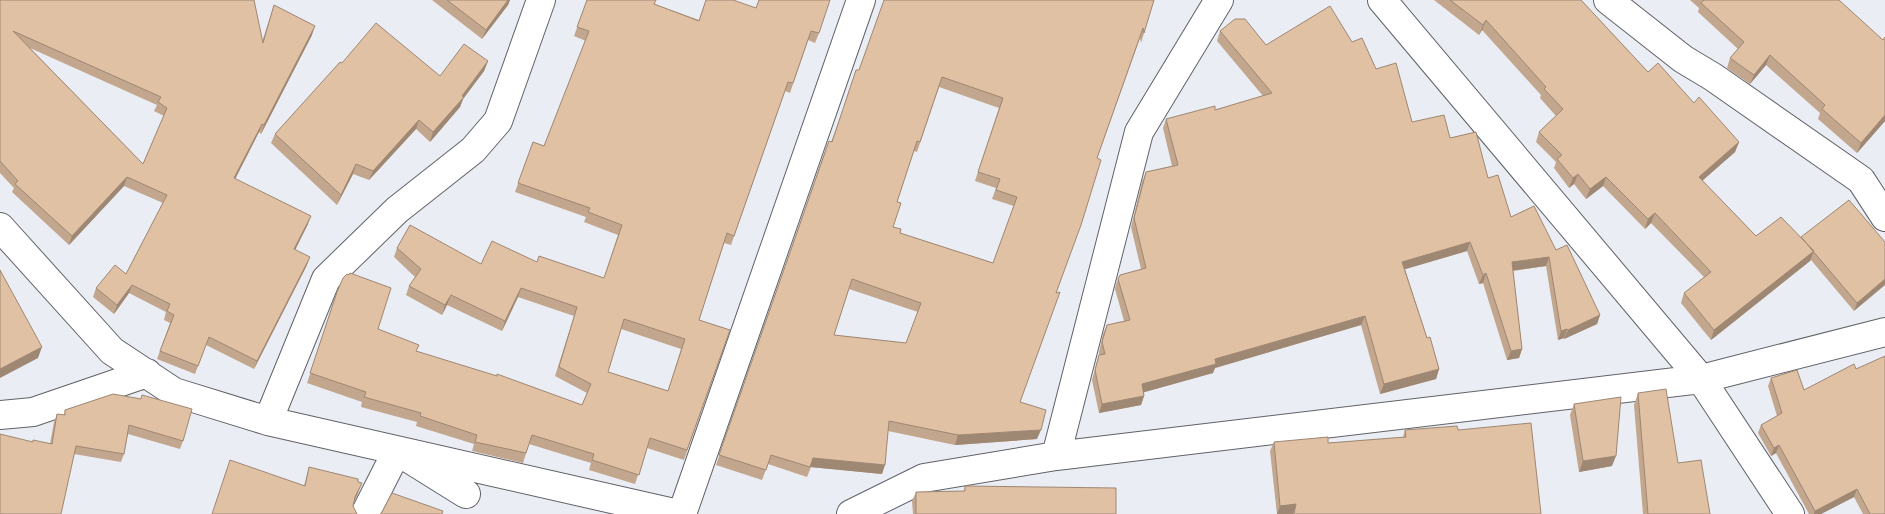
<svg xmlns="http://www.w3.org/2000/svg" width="1885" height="514" viewBox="0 0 1885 514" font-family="Merriweather,serif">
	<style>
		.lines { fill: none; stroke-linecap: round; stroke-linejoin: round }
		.minor-casing { stroke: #606268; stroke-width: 30 }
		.minor { stroke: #fff; stroke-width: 28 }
		.wall { fill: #c2a68d; fill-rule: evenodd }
		.shaded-wall { fill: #9e8773 }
		.building { fill: #e1c1a4; stroke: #9e8773; fill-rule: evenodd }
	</style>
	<rect width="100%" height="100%" fill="#eaedf3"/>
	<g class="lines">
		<defs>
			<path id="minor" d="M1382 0 1701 379 1790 514
				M1608 0 1683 59 1713 77 1861 180 1885 217
				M0 227 112 351 174 392 268 421 678 514
				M0 415 33 412 147 373
				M268 421 326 279 397 210 473 150 498 121 541 0
				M1056 456 1139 132 1219 0
				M365 514 397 451 466 494
				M682 514 861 0
				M851 514 924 478 1056 456 1701 379 1885 332"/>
		</defs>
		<use href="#minor" class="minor-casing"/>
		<use href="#minor" class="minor"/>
	</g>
	<path class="wall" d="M0 0 262 42 274 5 312 35 261 134 259 132 235 179 308 224 295 250 307 265 254 369 206 345 195 374 157 359 170 323 164 320 166 312 129 293 114 314 93 297 96 288 126 274 163 203 124 186 69 245 12 192 14 188 0 173ZM30 48 157 105 154 111 164 116 143 164Z
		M432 0H510L508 5 482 39Z
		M587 0 654 4 699 20 706 0 819 33 815 43 808 40 790 93 785 91 731 245 724 243 699 320 730 330 684 460 647 448 635 484 589 470 591 463 529 444 523 463 472 451 474 444 416 426 417 422 361 407 362 402 307 383 337 292 378 329 416 351 582 405 587 393 555 376 574 316 518 297 502 331 447 305 442 315 406 295 409 286 415 277 394 257 397 248 481 264 537 262 604 278 618 235 584 222 586 217 515 192 533 142 544 146 586 41 574 36ZM621 329 681 349 668 391 608 372Z
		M1154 0 1144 33 1141 43 1140 38 1097 158 1056 293 1020 402 1037 439 955 445 888 431 882 474 811 467 807 477 768 464 762 480 716 465 825 151 831 142 859 70ZM939 87 999 108 975 181 996 188 992 199 1014 206 993 263 900 233 893 227 897 202 914 151 917 152ZM849 289 918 312 906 343 834 335Z
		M1434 0H1581L1648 72 1694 103 1739 142 1735 152 1702 181 1756 236 1885 242 1854 311 1811 260 1810 261 1711 340 1681 303 1684 293 1704 277 1651 223 1645 229 1603 186 1586 199 1574 184 1569 188 1554 168 1556 162 1536 142 1539 132 1556 116 1540 98 1541 95 1482 30 1479 35Z
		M1690 0H1839L1885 121 1857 153 1818 119 1820 113 1766 65 1750 84 1727 68 1730 58 1738 49 1698 12 1699 8Z
		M1220 31 1266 45 1352 42 1376 69 1412 122 1450 138 1488 178 1511 217 1556 250 1600 315 1597 324 1564 339V338L1558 340 1546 266 1513 271 1522 349 1519 358 1507 360 1483 283 1479 284 1467 251 1405 269 1427 338 1439 369 1436 379 1380 394 1361 325 1215 368 1213 373 1143 392 1144 396 1141 405 1099 413 1092 380 1096 365 1099 355V352L1103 334 1107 325 1124 321 1115 289 1116 284 1120 275 1141 269 1131 227 1142 182 1146 172 1172 166 1163 128 1166 119 1215 110 1263 96 1217 41Z
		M488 61 484 71 463 99 460 107 430 142 416 129 369 180 353 174 337 205 271 143 275 134 342 63 440 76Z
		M1771 378 1885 514H1863L1854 497 1821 514H1809L1776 453 1771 456 1758 433 1761 425 1777 416 1768 386Z
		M1638 393 1678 463 1710 514H1643L1634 405Z
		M113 394 183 441 180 449 128 434 124 454 121 462 74 454 32 442 50 444 54 422 57 414 64 415 65 410Z
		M1574 404 1612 466 1579 472 1570 415Z
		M1405 430H1458L1541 514H1277L1270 451 1274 442 1328 443 1403 437Z
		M309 467 358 482V493L354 502 353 506 356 513 304 486Z
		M965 486 1116 514H913L912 501 916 492 964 491Z"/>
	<path class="shaded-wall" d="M508 0H510L508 5 482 39 486 30Z
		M1486 20 1482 30 1479 35 1483 25Z
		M315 26 312 35 261 134 264 125Z
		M1770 55 1766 65 1750 84 1754 75Z
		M488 61 484 71 463 99 460 107 430 142 433 132 462 96Z
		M1885 115V121L1857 153 1861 143Z
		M419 120 416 129 369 180 373 171Z
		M262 124 259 132 231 187 234 178Z
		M1739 142 1735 152 1695 187 1699 177Z
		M356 164 353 174 337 205 341 195Z
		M1578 174 1574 184 1569 188 1573 178Z
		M127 177 124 186 69 245 72 236Z
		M1606 177 1603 186 1586 199 1590 189Z
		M1655 213 1651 223 1645 229 1648 219Z
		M311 216 308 224 291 258 294 249Z
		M1470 242 1467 251 1399 271 1402 262Z
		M1814 251 1810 261 1711 340 1714 330Z
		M310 257 307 265 254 369 257 361Z
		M1549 257 1546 266 1509 271 1512 262Z
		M1486 273 1483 283 1479 284 1483 275Z
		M1885 279V285L1854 311 1857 303Z
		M132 285 129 293 114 314 117 305Z
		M521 288 518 297 502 331 505 321Z
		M451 295 447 305 442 315 445 305Z
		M1600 315 1597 324 1564 339 1568 330Z
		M1365 316 1361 325 1215 368 1213 373 1138 394 1142 384 1215 359Z
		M1567 329 1564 338 1558 340 1561 331Z
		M42 347 38 358 0 378V369Z
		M1522 349 1519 358 1507 360 1511 351Z
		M1439 369 1436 379 1380 394 1384 384Z
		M1144 396 1141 405 1099 413 1102 404Z
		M1041 430 1037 439 955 445 958 435Z
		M1779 445 1776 453 1771 456 1774 448Z
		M1616 456 1612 466 1579 472 1583 461Z
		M813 458 885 465 882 474 810 467Z
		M362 483 358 493 351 507 355 497Z
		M1857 489 1854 497 1821 514H1814L1815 511Z
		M1296 504 1293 514H1277L1280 506Z"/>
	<path class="building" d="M0 0H254L263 43 274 5 315 26 264 125 262 124 234 178 311 216 294 249 310 257 257 361 209 337 198 366 160 351 174 315 167 311 170 304 132 285 117 305 96 288 115 265 126 274 167 195 127 177 72 236 15 184 18 181 0 161ZM13 31 161 97 158 102 167 108 143 164Z
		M447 0H508L486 30Z
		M587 0H656L654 4 699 21 706 0H733L756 8 759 0H830L819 33 811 31 793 83 788 82 734 236 727 233 699 320 730 330 687 450 650 438 639 475 592 460 594 454 532 435 526 453 475 442 477 435 420 416 421 413 364 397 366 392 310 373 337 292 343 278 347 274 349 275 350 273 391 288 378 329 419 345 416 351 497 376V374L582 405 591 384 559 367 577 307 521 288 505 321 451 295 445 305 409 286 421 269 397 248 410 225 481 264 492 241 537 262 539 256 604 278 622 225 588 212 590 208 518 183 533 142 544 146 589 31 577 27ZM624 319 685 339 668 391 608 372Z
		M884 0H1154L1144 33 1143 28 1097 158 1101 160 1081 225 1056 293 1060 292 1020 402 1046 410 1041 430 958 435 889 421 885 465 813 458 810 467 771 455 766 470 719 455 829 141 832 142 856 70H859ZM942 77 1003 98 978 172 1000 179 996 190 1017 197 993 263 900 233 901 229 893 227 901 203 897 202 917 141 920 142ZM852 279 921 303 906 343 834 335Z
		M1450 0H1581L1648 72 1658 63 1694 103 1699 97 1739 142 1699 177 1756 236 1781 217 1814 251 1714 330 1684 293 1711 272 1655 213 1648 219 1606 177 1590 189 1578 174 1573 178 1557 159 1562 155 1539 132 1563 109 1544 89 1546 87 1486 20 1483 25Z
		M1704 0H1839L1883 40 1885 37V115L1861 143 1822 109 1825 105 1770 55 1754 75 1730 58 1744 42 1701 3Z
		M1330 6 1352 42 1362 38 1376 69 1396 63 1412 122 1444 115 1450 138 1476 132 1488 178 1498 175 1511 217 1534 206 1556 250 1567 245 1600 315 1568 330 1567 329 1561 331 1549 257 1512 262 1522 349 1511 351 1486 273 1483 275 1470 242 1402 262 1427 338 1430 337 1439 369 1384 384 1365 316 1215 359 1216 364 1142 384 1144 396 1102 404 1095 370 1099 355 1105 354 1102 342 1107 325 1130 320 1118 279 1120 275 1146 268 1134 218 1146 172 1178 165 1166 119 1215 106V110L1272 93 1220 31 1235 19H1245L1266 45Z
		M376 23 440 76 464 44 488 61 462 96 464 97 433 132 419 120 373 171 356 164 341 195 275 134 340 62 342 63Z
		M1849 200 1885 242V279L1857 303 1801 237Z
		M0 270 42 347 0 369Z
		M1885 356V514H1870L1857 489 1815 511 1779 445 1774 448 1761 425 1782 413 1771 378 1797 370 1804 390 1854 364 1856 369Z
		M1666 389 1678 463 1701 460 1710 514H1648L1638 393Z
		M113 394 141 399 142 395 192 409 183 441 129 425 124 454 76 446 61 514H0V434L33 442V440L52 444 57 414 65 415V410Z
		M1621 397 1616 456 1583 461 1574 404Z
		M1531 423 1541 514H1294L1296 504 1280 506 1274 442 1328 437V443L1406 437 1405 430 1457 426 1458 430Z
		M230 460 305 486 309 467 358 479V482L362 483 355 497 353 506 357 514H212Z
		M965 486 1116 488V514H916V492L965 491Z
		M392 493 443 511 442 514H380L382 512Z"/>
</svg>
